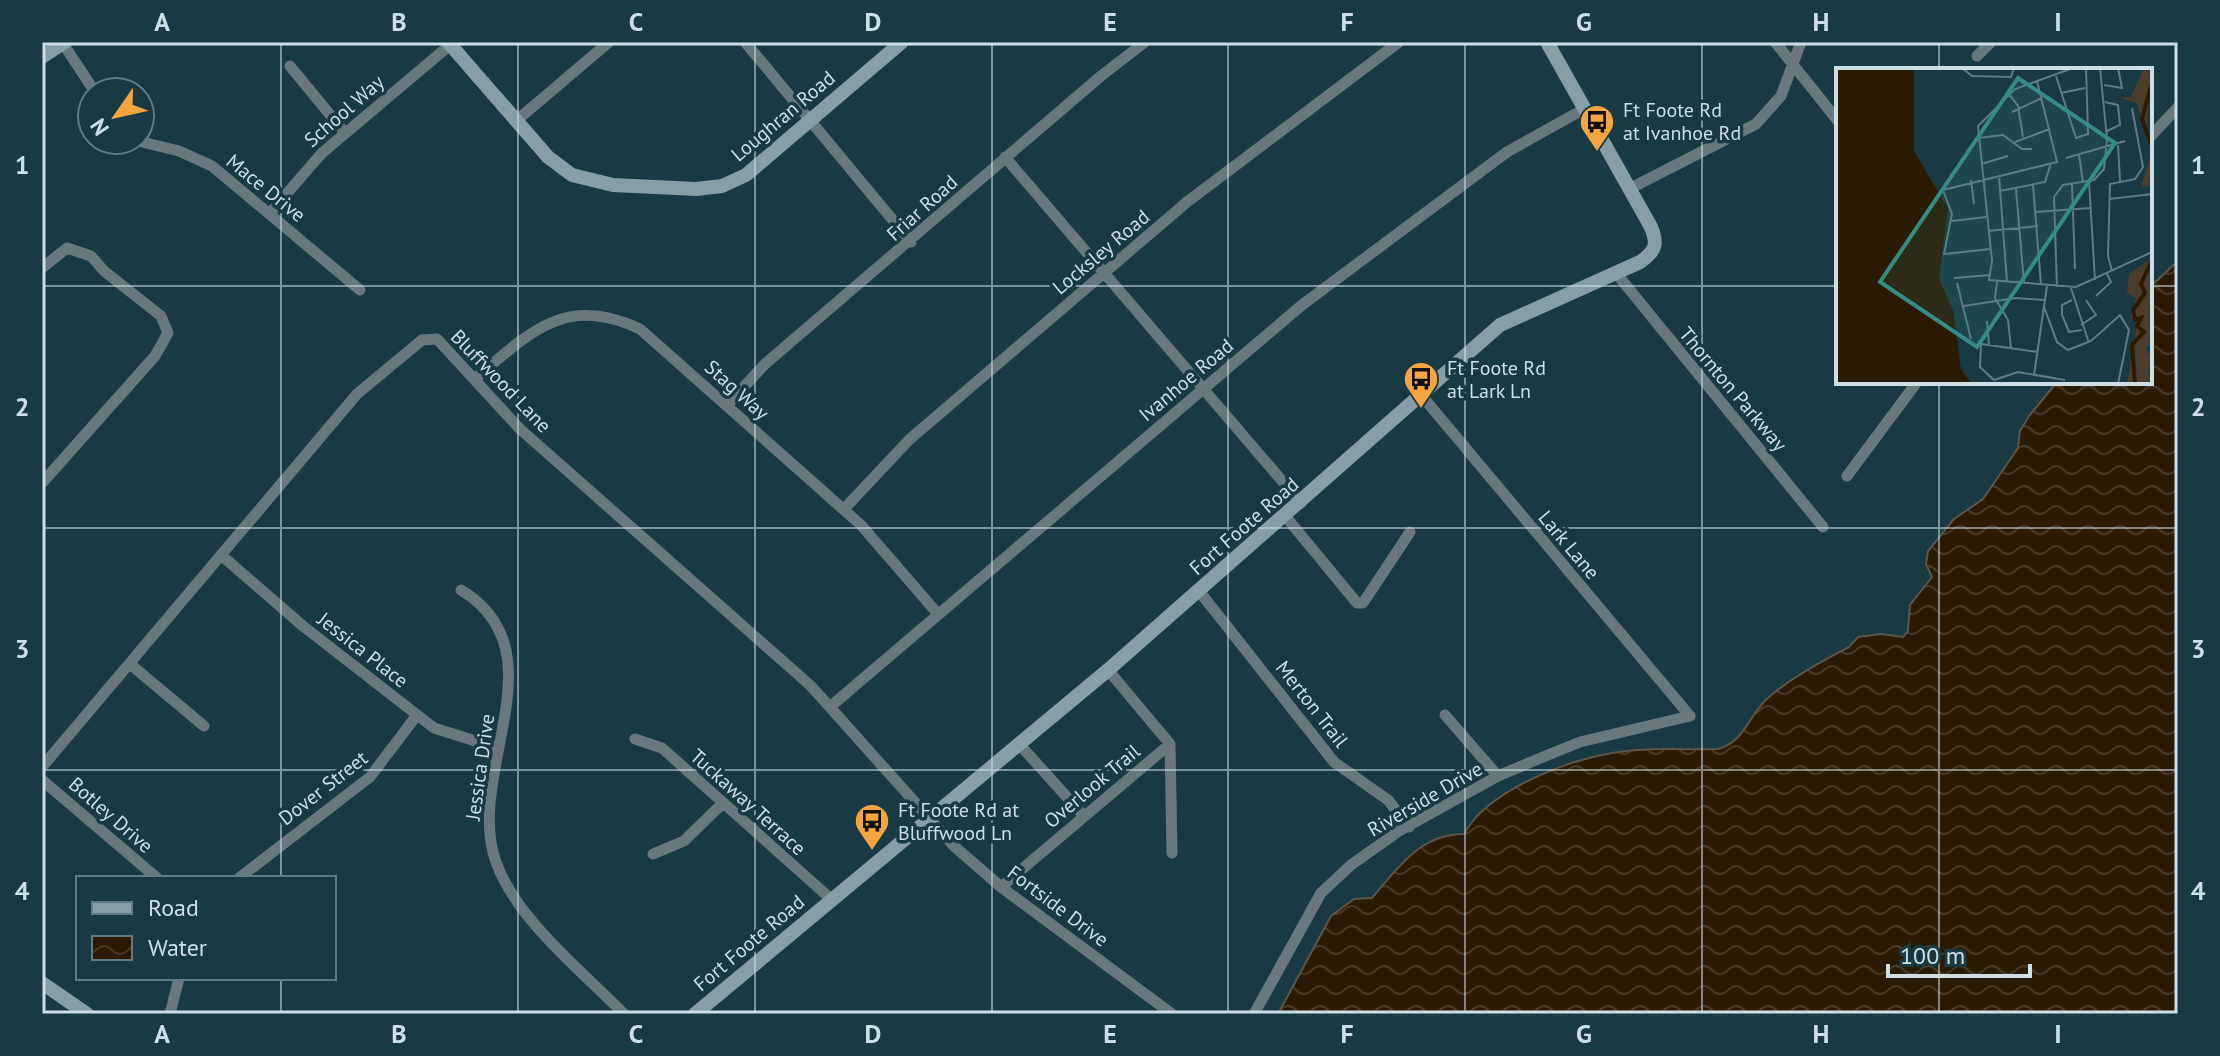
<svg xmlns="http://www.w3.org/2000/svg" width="2220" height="1056" viewBox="0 0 2220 1056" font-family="'PT Sans',sans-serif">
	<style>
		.water { fill: url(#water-waves); stroke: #5c5548; stroke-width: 2 }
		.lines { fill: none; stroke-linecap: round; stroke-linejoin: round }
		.street { stroke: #69787d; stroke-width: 11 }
		.secondary { stroke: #869ea4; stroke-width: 14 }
		.grid { fill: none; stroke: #cddfe5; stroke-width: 2; stroke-opacity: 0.55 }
		.labels { text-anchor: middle; stroke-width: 7; stroke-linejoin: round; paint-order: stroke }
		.poi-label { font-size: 20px; fill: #cddfe5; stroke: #193a43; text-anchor: start }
		.street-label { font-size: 20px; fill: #cddfe5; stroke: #193a43 }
		.inset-river { fill: none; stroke: #2b1a04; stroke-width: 4 }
		.inset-road { fill: none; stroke: #617c84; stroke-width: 2 }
		.view { fill: #358b86; fill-opacity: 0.15; stroke: #358b86; stroke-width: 4 }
		.inset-edge { fill: none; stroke: #cddfe5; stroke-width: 4 }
		.neatline { fill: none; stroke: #cddfe5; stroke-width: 3 }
		.grid-label { font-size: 26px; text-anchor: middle; font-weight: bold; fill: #cddfe5 }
	</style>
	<defs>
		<pattern id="water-waves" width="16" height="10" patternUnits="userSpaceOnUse" patternTransform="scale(2)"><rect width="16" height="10" fill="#2b1a04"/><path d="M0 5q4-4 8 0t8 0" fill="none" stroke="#493b28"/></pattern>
	</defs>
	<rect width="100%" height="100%" fill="#193a43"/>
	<path class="water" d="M2178 261V1014H1278L1331 916 1354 899 1372 898C1398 868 1420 834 1464 834 1487 791 1565 761 1612 753 1646 747 1683 750 1718 749 1746 741 1748 715 1769 697 1792 677 1823 661 1849 647L1858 637 1881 634 1903 637 1908 631 1910 605 1932 577 1926 564 1928 551 1954 519 1983 499 2018 448 2020 431 2029 416 2057 382H2150V287Z"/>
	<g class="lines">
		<path class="street" d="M62 42 95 92
			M745 42 911 242
			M1775 42 1838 121
			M1977 56 1991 42
			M290 66 345 133
			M516 121 609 42
			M2150 137 2178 107
			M134 140 179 151 212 166 360 290
			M1005 157 1301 503
			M1629 189 1756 124 1781 96 1801 42
			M270 213 322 153 450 45
			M42 268 67 248 91 256 104 271 161 316 168 333 155 356 42 483
			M1616 273 1823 527
			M476 378C530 332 566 294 640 329L861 525 938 614
			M727 405 765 364 1101 76 1145 42
			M1847 476 1917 382
			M844 509 910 439 1187 202 1399 42
			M1286 517 1357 603H1363L1410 532
			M221 555 303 626 434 728 498 748
			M461 590C563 652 464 773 496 862 516 919 582 971 624 1014
			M1199 591 1334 762 1388 800 1409 827
			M130 664 204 726
			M1108 670 1170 744
			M831 706 1302 305 1507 152 1584 109
			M1445 715 1498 776
			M635 739 662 748 832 900
			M1170 744 1172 853
			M1020 745 1084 816
			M42 767 357 394 422 340 437 339 520 429 811 686 954 846 1001 887 1172 1014
			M42 780 157 878
			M653 854 684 841 722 804
			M239 878 370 777 417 715
			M1001 887 1170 744
			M170 1014 179 978
			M1254 1014 1321 893 1351 865 1399 831 1498 776 1543 757 1580 742 1690 716 1422 396"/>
		<path class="secondary" d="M448 42 548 157 572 175 613 185 696 189 722 186 746 175 902 42
			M42 57 65 42
			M42 983 87 1014
			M695 1014 1108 670 1500 325 1640 262C1656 251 1658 244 1651 227L1547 42"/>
	</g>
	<path class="grid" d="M281 42V878M518 42V1014M755 42V1014M992 42V1014M1228 42V1014M1465 42V1014M1702 42V1014M1939 42V70M42 286H1838M2150 286H2178M1939 382V1014M42 528H2178M42 770H2178M281 978V1014"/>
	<defs>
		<symbol id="bus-pin" viewBox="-11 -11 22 30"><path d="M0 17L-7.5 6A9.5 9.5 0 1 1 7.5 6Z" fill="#f2a541" stroke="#193a43"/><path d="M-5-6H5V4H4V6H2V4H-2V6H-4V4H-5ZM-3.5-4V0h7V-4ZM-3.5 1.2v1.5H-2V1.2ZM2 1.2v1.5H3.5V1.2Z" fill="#111"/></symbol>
	</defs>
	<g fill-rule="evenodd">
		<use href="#bus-pin" x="1577" y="102" width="40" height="54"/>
		<use href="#bus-pin" x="1401" y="359" width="40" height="54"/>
		<use href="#bus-pin" x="852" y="801" width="40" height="54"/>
	</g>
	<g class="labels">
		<g class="poi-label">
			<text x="1623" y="117">Ft Foote Rd<tspan x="1623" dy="23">at Ivanhoe Rd</tspan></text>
			<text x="1447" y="375">Ft Foote Rd<tspan x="1447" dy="23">at Lark Ln</tspan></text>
			<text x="898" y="817">Ft Foote Rd at<tspan x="898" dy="23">Bluffwood Ln</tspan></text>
		</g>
		<g class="street-label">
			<text transform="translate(344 111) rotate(-41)" y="7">School Way</text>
			<text transform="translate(783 116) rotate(-40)" y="7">Loughran Road</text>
			<text transform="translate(266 188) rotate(39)" y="7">Mace Drive</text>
			<text transform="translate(922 208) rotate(-42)" y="7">Friar Road</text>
			<text transform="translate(1101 252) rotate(-40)" y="7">Locksley Road</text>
			<text transform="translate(1186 380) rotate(-40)" y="7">Ivanhoe Road</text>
			<text transform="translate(501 381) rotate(46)" y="7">Bluffwood Lane</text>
			<text transform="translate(1733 389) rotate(50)" y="7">Thornton Parkway</text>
			<text transform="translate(737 390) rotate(42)" y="7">Stag Way</text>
			<text transform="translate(1244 526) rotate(-41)" y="7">Fort Foote Road</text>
			<text transform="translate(1569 545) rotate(50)" y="7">Lark Lane</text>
			<text transform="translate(363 650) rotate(38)" y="7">Jessica Place</text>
			<text transform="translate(1312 704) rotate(52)" y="7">Merton Trail</text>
			<text transform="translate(480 767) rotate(-82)" y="7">Jessica Drive</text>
			<text transform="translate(1092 786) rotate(-40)" y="7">Overlook Trail</text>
			<text transform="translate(323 788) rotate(-38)" y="7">Dover Street</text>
			<text transform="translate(1425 799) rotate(-30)" y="7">Riverside Drive</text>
			<text transform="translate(748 802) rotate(42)" y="7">Tuckaway Terrace</text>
			<text transform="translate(111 815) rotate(41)" y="7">Botley Drive</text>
			<text transform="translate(1058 906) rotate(37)" y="7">Fortside Drive</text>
			<text transform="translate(749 943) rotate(-40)" y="7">Fort Foote Road</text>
		</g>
	</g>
	<g transform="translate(1836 68)">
		<rect width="316" height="316" fill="#193a43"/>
		<path d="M308 0H316L310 63 316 71V118L305 119 315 85 301 35 284 30 295 29ZM316 190V275L309 280 316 290 312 306 316 316H291L301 257 294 249 300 231 291 224 293 206Z" fill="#4c3c2b"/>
		<path d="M0 0H78V83L112 141 103 211 117 242 125 301 136 316H0Z" fill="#2b1a04"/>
		<path class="inset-river" d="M316 14 306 51 316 79M3 316 42 38 38 0M299 316 296 277 308 264 301 258 305 250 299 252 297 242 309 225 305 216 316 192"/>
		<path class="inset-road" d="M126 0 136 8 175 9 178 0M237 0 179 21 142 58 156 193 153 212 240 219 316 184M220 8 240 70 252 66 250 0M268 17 286 20 282 0M225 25 249 20M173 26 182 38 187 69M269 34 282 37 284 57 271 63M176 44 206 30M142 70 167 67 186 81H196M179 74 214 61M282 77 284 113M243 87 247 114M230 90 289 73M145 96 172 88M163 108 171 214M135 112 138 136M253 113 259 212M236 115 239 201M197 117 205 217M180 121 188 215M164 123 209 114 215 95M274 131 316 126M200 144 255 140M116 153 150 149M152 163 202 158M154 181 108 186 116 146 107 122 221 94 201 13M276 203 272 188 274 116 299 111 307 99 296 40M118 210 154 207M161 213 159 230 172 252 175 280M121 215 135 271M221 219 218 129 227 117 258 112 268 101 271 71 264 0M235 220 253 275M260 228 275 214 271 206M236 232 226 237V247L233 264 246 262M128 238 179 230 209 232M208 239 221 274 232 282 255 273 284 247 293 262 282 316M151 253 153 277M245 257 260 247 250 232M202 284 145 276 144 299 158 312 182 304 229 312M198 307 211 218"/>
		<path class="view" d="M182 10 279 75 141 279 44 214Z"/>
		<rect width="316" height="316" class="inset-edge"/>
	</g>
	<rect width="2220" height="1056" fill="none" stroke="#193a43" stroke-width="88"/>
	<rect x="76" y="876" width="260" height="104" fill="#193a43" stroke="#617c84" stroke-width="2"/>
	<rect x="92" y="902" width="40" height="12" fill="#869ea4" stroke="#617c84" stroke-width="2"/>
	<text x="148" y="916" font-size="24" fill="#cddfe5">Road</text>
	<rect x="92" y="936" width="40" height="24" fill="url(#water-waves)" stroke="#617c84" stroke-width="2"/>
	<text x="148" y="956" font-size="24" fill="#cddfe5">Water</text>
	<g transform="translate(116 116) rotate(236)"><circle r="38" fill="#193a43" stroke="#617c84" stroke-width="2"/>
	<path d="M0-6L14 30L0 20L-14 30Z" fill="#f2a541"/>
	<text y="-12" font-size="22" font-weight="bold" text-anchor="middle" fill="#cddfe5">N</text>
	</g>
	<path d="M1888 964v12h142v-12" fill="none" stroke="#cddfe5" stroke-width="4"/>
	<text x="1900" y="964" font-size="24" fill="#cddfe5" stroke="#193a43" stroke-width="6" paint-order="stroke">100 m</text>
	<rect x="44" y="44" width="2132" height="968" class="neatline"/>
	<g class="grid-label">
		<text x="162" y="31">A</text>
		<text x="399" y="31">B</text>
		<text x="636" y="31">C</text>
		<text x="873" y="31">D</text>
		<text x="1110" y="31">E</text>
		<text x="1347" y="31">F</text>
		<text x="1584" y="31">G</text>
		<text x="1821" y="31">H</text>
		<text x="2058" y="31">I</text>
		<text x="22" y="174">1</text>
		<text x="2198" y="174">1</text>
		<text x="22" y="416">2</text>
		<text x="2198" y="416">2</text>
		<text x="22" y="658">3</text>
		<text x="2198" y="658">3</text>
		<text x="22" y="900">4</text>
		<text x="2198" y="900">4</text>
		<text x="162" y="1043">A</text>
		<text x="399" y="1043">B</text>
		<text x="636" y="1043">C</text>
		<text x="873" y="1043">D</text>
		<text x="1110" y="1043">E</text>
		<text x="1347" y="1043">F</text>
		<text x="1584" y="1043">G</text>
		<text x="1821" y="1043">H</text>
		<text x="2058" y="1043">I</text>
	</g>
</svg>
